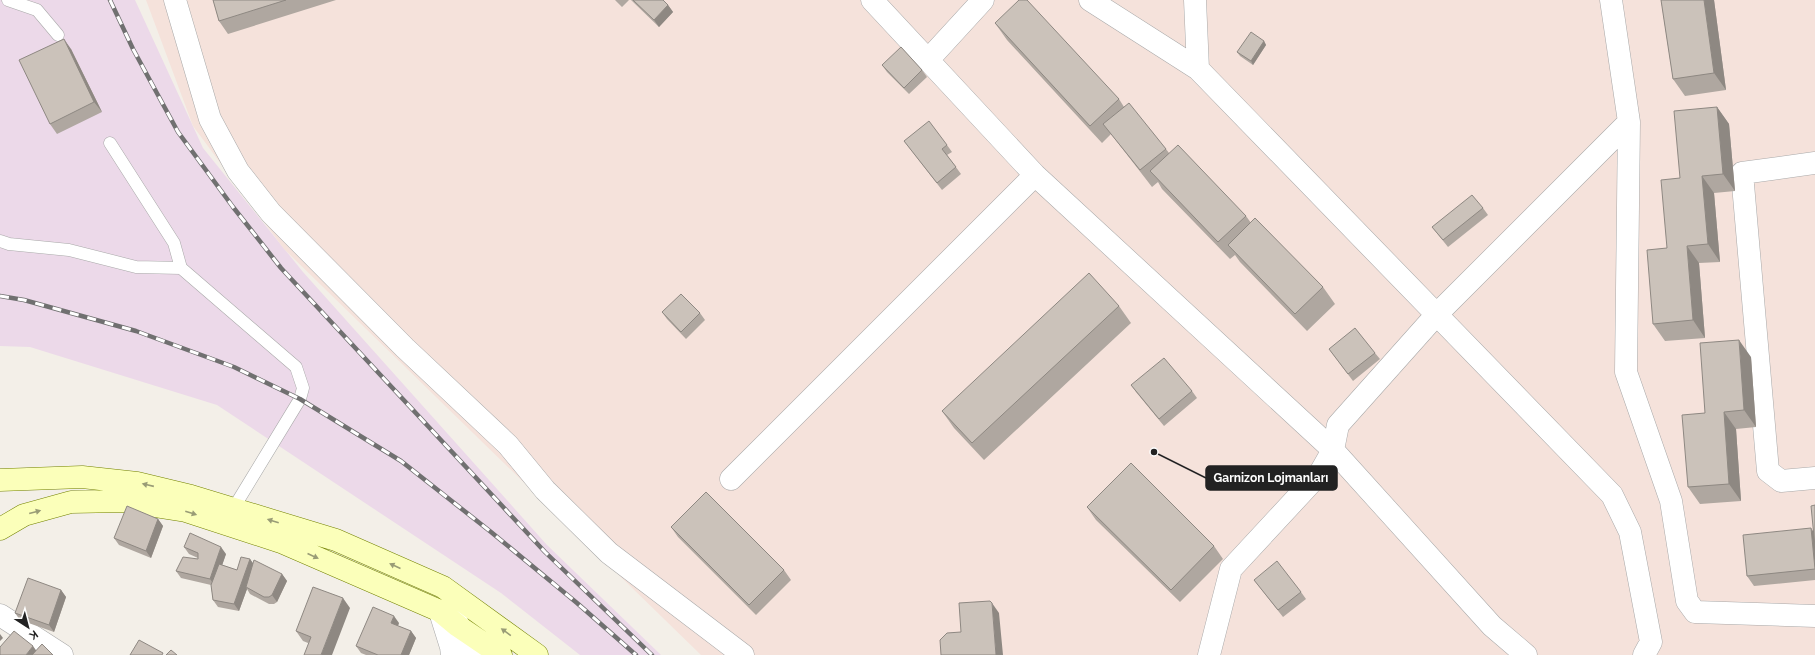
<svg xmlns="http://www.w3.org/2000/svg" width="1815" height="655" viewBox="0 0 1815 655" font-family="Raleway,sans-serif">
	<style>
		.industrial { fill: #ecd9e9 }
		.military { fill: #f5e2db }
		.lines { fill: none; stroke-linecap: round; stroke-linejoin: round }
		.lane-casing { stroke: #a9a9a9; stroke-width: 13 }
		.street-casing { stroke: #a9a9a9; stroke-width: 23 }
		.secondary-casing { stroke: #738200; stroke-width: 23 }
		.lane { stroke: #fff; stroke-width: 12 }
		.street { stroke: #fff; stroke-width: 22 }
		.secondary { stroke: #fbffba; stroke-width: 22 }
		.rail-casing { stroke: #707070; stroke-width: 4.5 }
		.rail { stroke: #fff; stroke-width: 3; stroke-dasharray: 9; stroke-linecap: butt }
		.wall { fill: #afa7a0 }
		.shaded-wall { fill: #8e8882 }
		.building { fill: #cbc2ba; stroke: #8e8882 }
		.oneway { fill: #999c76 }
		.leader { fill: none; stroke: #222; stroke-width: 1.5 }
		.callout-dot { fill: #222; stroke: #fff; stroke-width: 1.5 }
		.callout { fill: #222; stroke: #222; stroke-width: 1.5 }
		.callout-label { font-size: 12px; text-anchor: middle; font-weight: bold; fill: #fff }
	</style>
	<rect width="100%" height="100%" fill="#f3efe8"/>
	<path class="industrial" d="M0 0H135L203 148 303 272 547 545 661 655H580L501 593 217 405 30 347 0 346Z"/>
	<path class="military" d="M146 0H1815V655H701L284 249 193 126Z"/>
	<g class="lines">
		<defs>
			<path id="lane" d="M8 0 37 10 58 35
				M110 143 174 243 181 268
				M0 241 9 244 69 250 136 267 181 268 296 367 303 388 300 399 233 509"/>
			<path id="street" d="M175 0 210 119 238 171 271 213 405 348 508 445 545 490 609 553 743 655
				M872 0 1035 175 1333 450 1492 626 1526 655
				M1090 0 1198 69 1612 495 1630 532 1651 642 1644 655
				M1195 0 1198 69
				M1611 0 1629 122 1626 372 1671 501 1687 601 1695 612 1815 616
				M928 60 983 0
				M1815 163 1742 173 1768 471 1781 481 1815 478
				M731 479 1035 175
				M0 615 62 655
				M441 615 451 647 452 655
				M456 620 474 655
				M1209 655 1231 569 1320 473 1333 450 1338 425 1437 314 1629 122"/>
			<path id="secondary" d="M0 480 82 477 137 483 191 496 336 540 443 587 537 655
				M0 529 24 515 71 502 122 501 186 511 281 542 440 611 458 626 501 655"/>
		</defs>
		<use href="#lane" class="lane-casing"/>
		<use href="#street" class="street-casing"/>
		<use href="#secondary" class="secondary-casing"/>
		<use href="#lane" class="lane"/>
		<use href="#street" class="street"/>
		<use href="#secondary" class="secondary"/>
		<defs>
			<path id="rail" d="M110 0 133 49 178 132 233 207 281 268 545 552 652 655
				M0 296 24 300 136 331 234 367 300 399 401 461 491 532 577 603 636 655"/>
		</defs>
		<use href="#rail" class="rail-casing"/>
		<use href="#rail" class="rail"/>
	</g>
	<path class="wall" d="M213 0H336L228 34 219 21Z
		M615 0H629L622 7Z
		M631 0H663L668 5 673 12 659 27Z
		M1661 0H1714L1726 90 1685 96 1673 79Z
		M995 23 1119 99 1124 107 1166 149 1169 153 1246 216 1251 223 1323 287 1335 304 1307 331 1240 262 1235 255 1230 259 1162 189 1158 182 1152 187 1111 134 1102 143 1007 40Z
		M1264 41 1266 45 1253 65 1240 56 1237 52Z
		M71 49 102 112 57 134 50 124Z
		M882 65 922 70 927 77 909 94 887 72Z
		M1717 107 1729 124 1735 191 1714 193 1720 262 1699 263 1705 338 1665 341 1653 324 1680 178Z
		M904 141 947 145 952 152 947 155 961 174 942 190Z
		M1483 208 1488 215 1448 247 1432 227Z
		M1119 306 1131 323 984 460 954 428 942 411Z
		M662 312 700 313 705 320 686 339 667 319Z
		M1329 349 1375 353 1380 359 1353 381Z
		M1751 357 1756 427 1736 429 1741 501 1700 504 1688 487 1705 413Z
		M1131 385 1192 391 1197 398 1164 426 1136 392Z
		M1815 505V580L1754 586 1747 576 1813 532Z
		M1087 507 1214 546 1223 559 1180 602 1096 520Z
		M158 519 163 526 151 558 119 545 114 538Z
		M671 527 784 570 791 580 756 615 678 537Z
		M184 547 226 554 222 565 237 570 250 559 253 564 282 574 287 581 277 602 274 604H269L250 594 247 589 239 611 218 607 213 600 211 585 181 578 176 571 198 559V558L189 554Z
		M1254 580 1301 592 1306 599 1283 617Z
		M61 590 66 597 54 632 20 620 15 613Z
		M350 608 308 643 303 641 296 631Z
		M399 623 398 626 411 631 416 638 409 655H366L361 653 356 646Z"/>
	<path class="shaded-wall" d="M1704 0H1714L1726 90 1714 73Z
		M668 5 673 12 659 27 654 20Z
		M64 39 71 49 102 112 94 102Z
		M1264 41 1266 45 1253 65 1251 61Z
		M1717 107 1729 124 1735 191 1723 174Z
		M1702 176 1714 193 1720 262 1708 244Z
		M1687 246 1699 263 1705 338 1693 320Z
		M1739 340 1751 357 1756 427 1744 410Z
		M1724 412 1736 429 1741 501 1729 484Z
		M158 519 163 526 151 558 146 551Z
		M1811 528 1815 534V569Z
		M221 547 226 554 215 586 210 579Z
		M250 559 255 566 246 587 247 589 239 611 234 604Z
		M282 574 287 581 277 602 272 595Z
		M61 590 66 597 54 632 49 625Z
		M343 598 350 608 332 655H321Z
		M992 603 999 613 1003 655H996Z
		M394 616 399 623 396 630 391 623Z
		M411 631 416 638 409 655H401Z
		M0 634 3 638 0 641Z
		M33 646 38 653 37 655H26Z"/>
	<path class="building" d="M213 0H286L219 21Z
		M633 0H663L668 5 654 20Z
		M1019 0H1027L1119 99 1090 126 995 23Z
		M1661 0H1704L1714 73 1673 79Z
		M1251 32 1264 41 1251 61 1237 52Z
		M64 39 94 102 50 124 19 60Z
		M901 47 922 70 904 88 882 65Z
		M1129 103 1166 149 1140 170 1103 124Z
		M1717 107 1723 174 1702 176 1708 244 1687 246 1693 320 1653 324 1647 250 1667 248 1661 180 1680 178 1674 111Z
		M929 121 947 145 942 149 956 167 937 183 904 141Z
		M1178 145 1246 216 1218 242 1150 171Z
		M1472 195 1483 208 1443 240 1432 227Z
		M1255 218 1323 287 1295 314 1228 245Z
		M1089 273 1119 306 972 443 942 411Z
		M681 294 700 313 681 332 662 312Z
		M1355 328 1375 353 1348 374 1329 349Z
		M1739 340 1744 410 1724 412 1729 484 1688 487 1682 415 1705 413 1700 343Z
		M1164 358 1192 391 1159 419 1131 385Z
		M1131 463 1214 546 1171 590 1087 507Z
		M706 492 784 570 749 605 671 527Z
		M1815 505V547L1811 506Z
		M127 506 158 519 146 551 114 538Z
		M1811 528 1815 569 1747 576 1743 535Z
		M190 533 221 547 210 579 176 571 183 557 198 559V553L184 547Z
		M241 557 250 559 234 604 213 600 211 585 219 564 237 570Z
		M254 560 282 574 272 595 269 597H264L246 587Z
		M1277 561 1301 592 1278 610 1254 580Z
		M28 578 61 590 49 625 15 613Z
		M313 587 343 598 321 655H304L311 637 296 631Z
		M990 601 992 603 996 655H941L940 640 947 633 961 632 959 603Z
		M373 607 394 616 391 623 411 631 401 655H378L356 646Z
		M14 631 33 646 26 655H0V647Z
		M139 640 163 653 162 655H130Z
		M42 644 53 655H32Z
		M171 650 177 655H166Z"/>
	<defs><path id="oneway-solid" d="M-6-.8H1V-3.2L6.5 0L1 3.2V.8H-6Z"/></defs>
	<g class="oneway">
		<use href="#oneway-solid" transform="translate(148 485) rotate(-167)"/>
		<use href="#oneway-solid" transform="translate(35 512) rotate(-15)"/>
		<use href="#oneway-solid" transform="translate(191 513) rotate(17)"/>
		<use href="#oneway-solid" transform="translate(273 521) rotate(-163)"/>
		<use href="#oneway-solid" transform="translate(313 556) rotate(24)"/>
		<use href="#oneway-solid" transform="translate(395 566) rotate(-156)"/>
		<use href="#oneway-solid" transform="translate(506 632) rotate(-144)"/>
	</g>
	<path class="leader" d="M1154 452L1206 478"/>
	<circle class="callout-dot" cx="1154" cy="452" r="4"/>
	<rect class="callout" x="1206" y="466" width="131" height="24" rx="4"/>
	<g class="callout-label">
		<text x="1271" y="482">Garnizon Lojmanları</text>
	</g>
	<g transform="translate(28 627) rotate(144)" stroke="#ffffff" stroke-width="3" paint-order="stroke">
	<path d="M0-3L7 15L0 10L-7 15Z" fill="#222222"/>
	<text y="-6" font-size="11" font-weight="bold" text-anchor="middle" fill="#222222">K</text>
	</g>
</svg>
